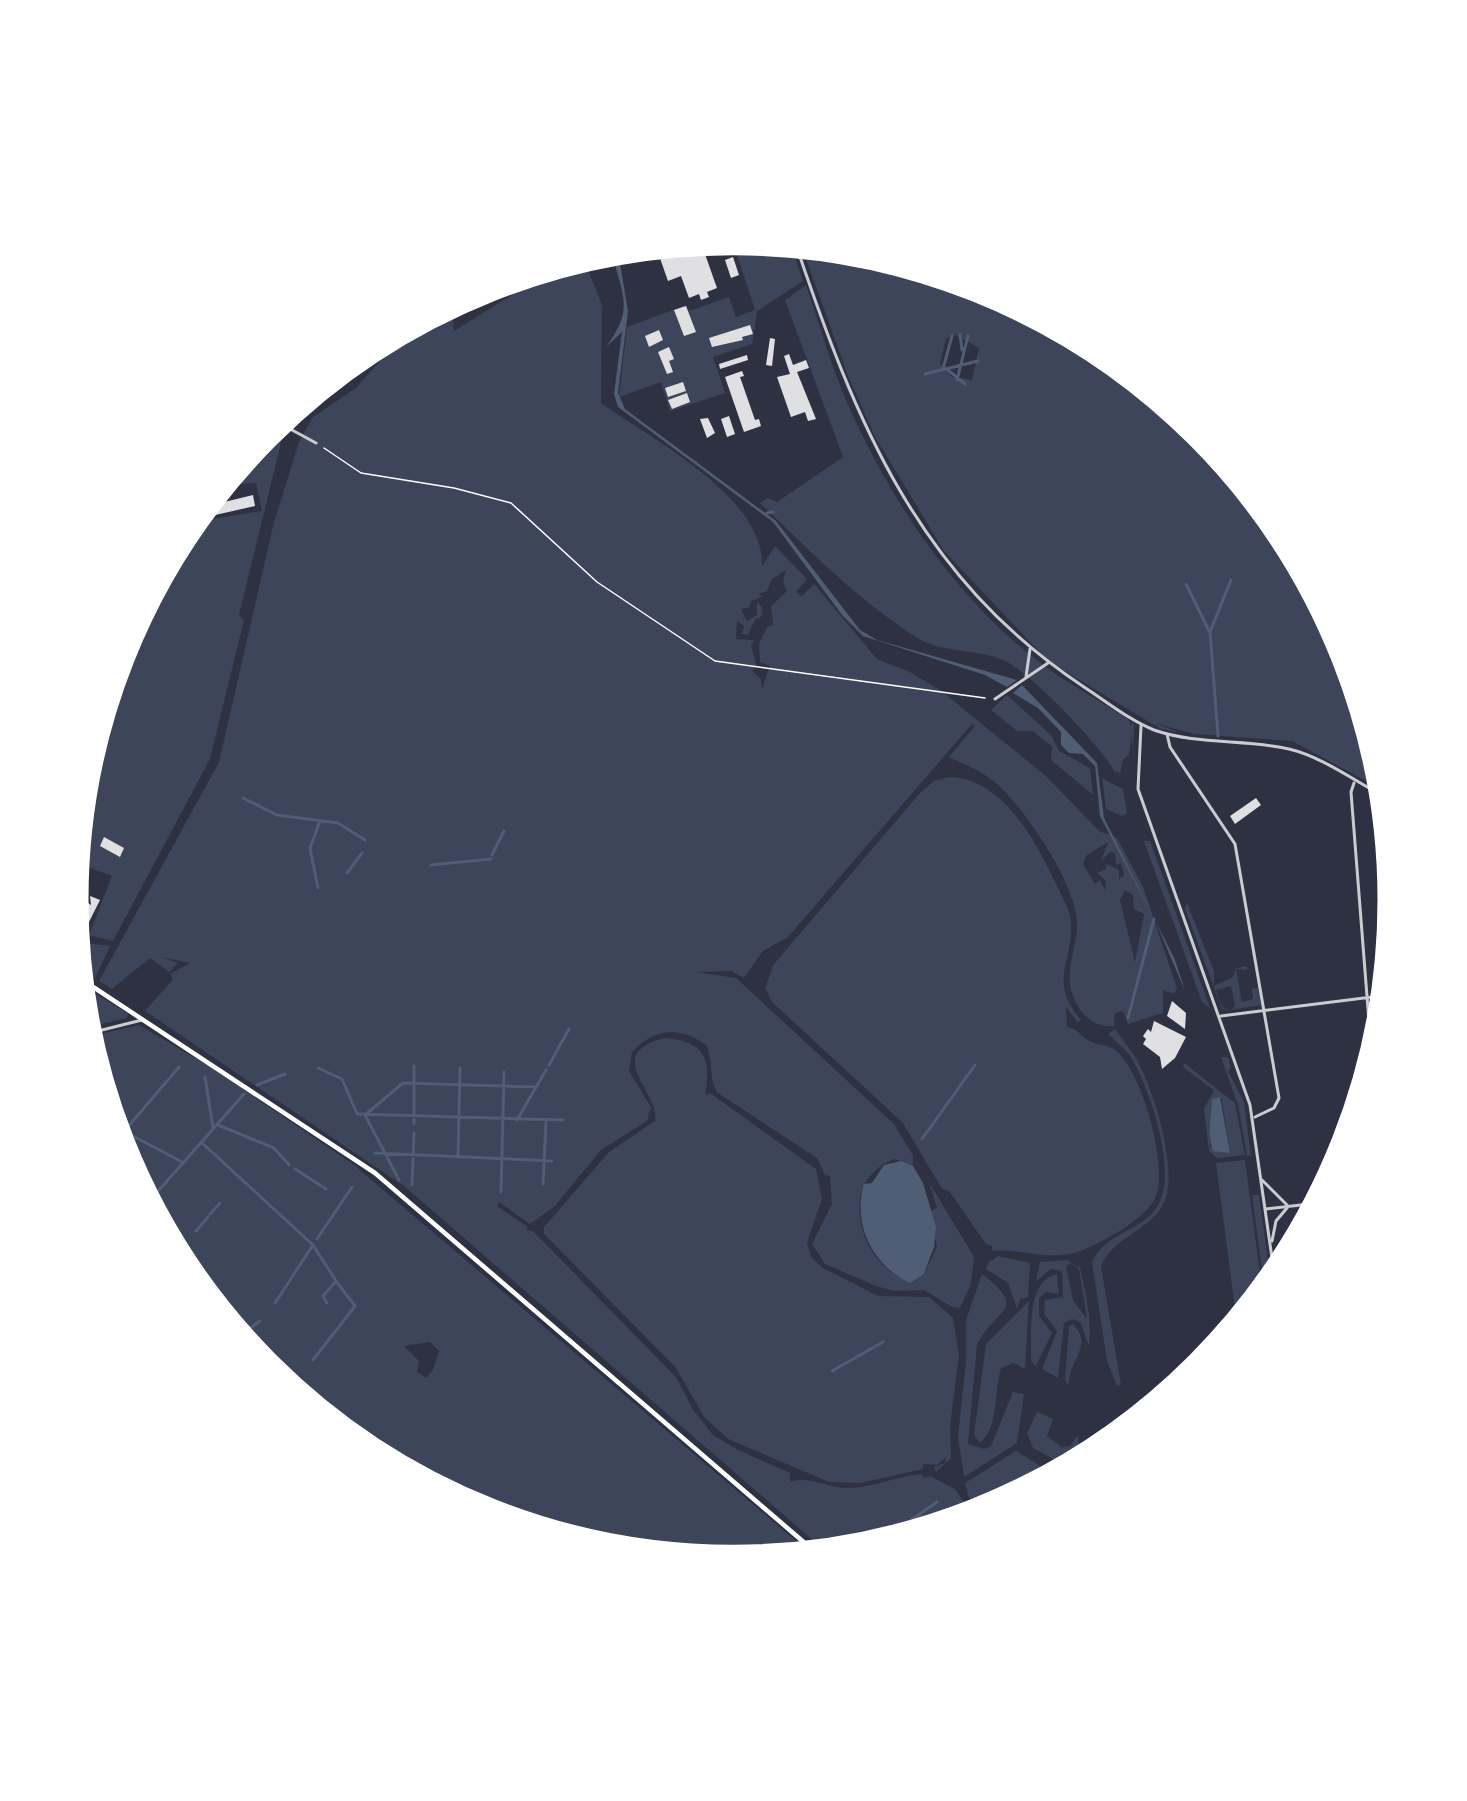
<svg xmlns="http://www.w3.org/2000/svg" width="1467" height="1801" viewBox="0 0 1467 1801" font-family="Ubuntu,sans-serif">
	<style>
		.green { fill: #3c4559; fill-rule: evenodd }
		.water { fill: #4f5d75 }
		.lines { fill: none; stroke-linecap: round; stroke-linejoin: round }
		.stream { stroke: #4f5d75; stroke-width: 3 }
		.building { fill: #e0e0e3 }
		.path { stroke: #fff; stroke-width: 1.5 }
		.minor { stroke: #caccd0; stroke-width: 3 }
		.tertiary { stroke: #caccd0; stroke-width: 3 }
		.secondary { stroke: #fff; stroke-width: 4.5 }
		.rim { fill: none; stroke: #fff; stroke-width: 15 }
	</style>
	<rect width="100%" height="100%" fill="#2d3142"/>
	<path class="green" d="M734 227 788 238 803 281 757 311 752 344 713 357 725 393 670 411 661 382 619 397 627 327 686 305 689 311 729 297 736 317 755 310 728 228Z
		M811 242 931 266 938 274 945 269 982 280 992 279 1210 425 1356 643 1385 791 1292 741 1194 734 1155 723 1178 732 1161 729 1048 661 944 551 875 437 848 376 803 251 813 248ZM955 335 979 348 972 380 952 377 940 363 946 339Z
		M583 257 602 305 601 403C651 439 765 497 762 566L775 546 807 579 796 592 802 596 814 584 877 659 910 672 940 690 1046 776 1099 831 1117 838 1143 887 1177 988 1174 994 1163 990V1013L1128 1024 1123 1011 1115 1013 1114 1026C1094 1028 1080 1015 1073 996 1063 971 1078 947 1077 922 1075 882 1026 811 998 785 984 772 966 765 949 757L975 726 972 724 788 937 763 951 744 978 731 971 697 972 736 978 894 1124 974 1257 971 1284 960 1308 952 1307 924 1290 894 1291 876 1286 825 1264 812 1244 832 1204 830 1176 825 1175 817 1158 718 1093C708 1080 714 1061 706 1045 680 1026 654 1028 632 1052L629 1071 651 1107 647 1121 601 1150 555 1206 530 1224 499 1202 497 1206 528 1227 526 1230 533 1231 676 1377 694 1411 713 1435 738 1450 790 1473V1482C809 1475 829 1489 850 1488 874 1487 897 1476 921 1474L924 1478 930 1476 955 1489 980 1525 830 1555 405 1187 145 1011 173 979 170 974 190 963 161 957 178 963 169 972 150 958 112 989 99 981 219 762 274 522 299 442 313 417 356 388 379 362 364 353 476 278 529 268 453 320 454 331 528 285 551 263ZM786 570 783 582 787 591 771 606 773 625 767 627 759 644 760 662 770 666 762 688 761 679 752 671 757 666 751 646 754 640 736 639 737 621 744 626 742 634 748 635 755 620 762 616V607L757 602V615L747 621 741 609 749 608 751 601 762 597 759 594 767 591 772 579ZM1108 842 1101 861 1110 852 1115 853 1116 865 1121 863 1124 876 1119 879V870L1106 864V869L1097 873 1106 881 1105 890 1100 880 1095 884 1083 864 1087 855ZM1125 890 1133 895 1134 909 1144 914 1135 962 1120 900ZM913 1155 929 1182 937 1208 930 1211 937 1247 924 1274 906 1280C857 1261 837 1179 895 1159L913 1166Z
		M806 285C820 326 832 369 849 407 895 509 964 611 1057 675 1080 690 1104 704 1128 719L1131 725 1133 722 1134 726 1133 756 1132 736 1129 755 1123 760 1120 773 1114 771C1102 747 1028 670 1003 660 974 648 941 654 914 636 856 598 810 551 760 503L768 498 777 502 843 457 785 300Z
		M257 424 282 439 239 615 244 620 210 759 113 941 89 935 112 876 68 860 112 642 192 522 262 511 256 483 217 485Z
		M1007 695 1051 735 1059 751 1090 768 1093 795 1051 760 1052 747 1033 731H1017L991 710Z
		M949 777C1004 778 1037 844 1057 886 1062 897 1070 910 1071 921 1074 963 1047 980 1081 1020L1077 1022 1066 1007 1067 1027C1079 1029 1079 1035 1089 1041 1097 1045 1108 1045 1114 1049 1142 1069 1168 1165 1156 1196 1147 1219 1104 1241 1083 1250 1053 1263 1022 1248 992 1251V1246L986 1244 949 1191 942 1189 903 1123 772 1002 765 988 774 964 919 794 934 781Z
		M1102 778 1123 789 1127 813 1122 816 1106 809Z
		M1137 822 1144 841H1150L1210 1008 1202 1002Z
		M1187 903 1214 971V986L1233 977 1236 968 1247 966V970L1236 969 1242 1002 1253 999 1252 989 1258 988 1261 1005 1231 1010 1235 1006 1231 986 1216 990 1222 1007 1229 1010 1222 1009 1185 909Z
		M66 933 87 943 110 946 95 978 73 964Z
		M76 981 128 1014 127 1018 85 1028Z
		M139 1025 212 1068 354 1165 816 1558 733 1574 475 1522 257 1376 111 1158 87 1037ZM430 1342 439 1351 433 1370 426 1378 417 1372 419 1361 404 1346Z
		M1115 1029C1122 1040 1131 1049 1137 1060 1154 1091 1182 1177 1161 1208 1144 1233 1113 1238 1101 1266L1121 1385 1117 1386 1107 1361 1092 1262C1105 1234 1135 1233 1154 1211 1182 1180 1149 1083 1128 1053 1122 1046 1114 1040 1108 1034Z
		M664 1038C707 1041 711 1061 705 1095L710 1093 816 1169 822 1199 807 1243 811 1257 823 1268 878 1296 929 1297 953 1318 959 1355 950 1427 951 1458 936 1472 934 1467 945 1463 946 1457 937 1465 923 1464V1469L860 1483 829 1482 728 1439 704 1417 676 1368 544 1234V1227L609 1152 655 1121C660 1091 601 1055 664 1038Z
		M1221 1057H1228L1231 1069 1228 1071 1244 1102 1251 1156H1247L1238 1105Z
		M1184 1063 1235 1103 1245 1155 1217 1158 1209 1151 1204 1109 1214 1090 1183 1067ZM1222 1099V1102L1230 1153 1210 1147 1211 1103Z
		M1245 1160 1263 1296 1252 1313 1241 1315 1242 1328 1238 1332 1216 1163Z
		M1252 1195H1259L1271 1284 1265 1293Z
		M998 1256 1030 1263 1028 1297 1020 1299 1017 1309 1008 1283 986 1269 988 1263Z
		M1067 1260 1080 1268C1086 1295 1092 1318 1089 1346L1080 1322 1072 1319 1064 1323 1058 1378 1042 1369 1057 1331 1044 1314 1045 1300 1063 1297 1062 1271 1051 1269 1036 1281 1040 1262ZM1071 1263 1079 1269 1087 1319 1073 1300 1066 1267Z
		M982 1274C1031 1312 994 1308 977 1345L968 1444 984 1449 991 1446 1013 1392 1024 1394 1017 1443 964 1477 958 1437 966 1362V1320Z
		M1057 1274 1059 1294 1046 1292 1039 1298V1316L1052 1333 1036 1366 1031 1361C1032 1335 1025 1281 1057 1274Z
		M1029 1301 1025 1369 1014 1363 1001 1368C994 1392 999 1427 980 1443L974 1435 986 1344Z
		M1073 1324C1095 1346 1066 1363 1069 1386L1065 1380 1069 1326Z
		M1037 1412 1053 1419 1047 1436 1062 1447 1070 1446 1078 1435 1080 1463 1066 1466 1033 1448 1027 1433Z
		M1016 1451 1059 1477 987 1524 968 1496 965 1483Z"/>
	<path class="water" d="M618 250 628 311 618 393 625 409 776 521 860 630 877 640 1017 680 1007 687 985 675 863 636 842 615 773 522 618 407 614 394 622 332 606 347C633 309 624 301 613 257Z
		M1022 685 1097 763 1104 818 1175 960 1185 991 1155 920 1100 816 1095 766 1083 754 1069 753 1061 745V732L1038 708 1013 693Z
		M1220 1097 1230 1153 1213 1151C1207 1135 1211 1117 1212 1099Z
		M901 1161 913 1166 923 1183 936 1227 934 1247 924 1274 910 1283C873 1266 852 1225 864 1184L872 1183 884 1165Z"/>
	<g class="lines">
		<path class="stream" d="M960 334 962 350
			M943 369 952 336
			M948 370 965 384
			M925 374 978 361
			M957 380 968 336
			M767 513 773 512
			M1186 584 1209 631
			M1218 736 1210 632 1231 580
			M243 798 277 815 338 823 365 840
			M492 855 504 831
			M431 865 491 859
			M347 873 362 853
			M318 888 310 848 320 821
			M1128 1018 1154 919
			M549 1065 569 1029
			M414 1066V1124
			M318 1068 342 1079 357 1114 563 1120
			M205 1077 213 1128
			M257 1085 285 1074
			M517 1120 546 1070
			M218 1125 274 1148 289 1165
			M131 1135 182 1162
			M922 1139 975 1065
			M201 1142 313 1245 336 1281
			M109 1149 179 1067
			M375 1153 552 1161
			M458 1156 460 1068
			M295 1169 326 1189
			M399 1180 365 1115 403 1083 536 1087
			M543 1184 546 1122
			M412 1185 414 1133
			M501 1192 504 1072
			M144 1207 244 1094
			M210 1214 220 1203
			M196 1231 208 1217
			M317 1239 352 1187
			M176 1254 183 1246
			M275 1303 313 1245
			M233 1341 260 1321
			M313 1360 355 1306 336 1281 323 1296 327 1303
			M832 1371 883 1342
			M893 1542 901 1527 937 1502"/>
	</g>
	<path class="building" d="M725 229 730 247 720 250 715 235 700 240 717 288 707 292 709 297 701 300 699 294 689 298 681 276 668 281 655 244Z
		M733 257 739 275 731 278 725 260Z
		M686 306 696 332 684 336 674 310Z
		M750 325 753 334 742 337 743 340 712 347 709 338Z
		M659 330 663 340 649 347 645 336Z
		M770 338 775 339 772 366 766 365Z
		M669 347 674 359 669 361 673 372 667 374 658 352Z
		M789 354 793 365 806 360 809 368 797 372 816 419 808 421 805 412 791 417 777 377 790 374 784 356Z
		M360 355 364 358 351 379 337 371 348 368Z
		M747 355 748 360 720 369 719 364Z
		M742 371 744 376 740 377 755 420 759 419 761 426 744 432 725 377Z
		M331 375 316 403 310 400 319 383Z
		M683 382 686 391 668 397 665 388Z
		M687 393 690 402 672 409 668 400Z
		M729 416 735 434 727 437 721 419Z
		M708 418 715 433 707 438 700 419Z
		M253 495 255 506 193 520 207 500 208 506Z
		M1256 798 1261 805 1235 824 1230 816Z
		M104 837 124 848 120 857 100 846Z
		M90 896 100 900 83 934 73 930 88 903 91 905Z
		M1172 1001 1186 1013 1185 1029 1167 1016Z
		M1154 1021 1186 1037 1175 1058 1162 1069 1160 1057 1143 1044 1146 1039 1143 1036 1148 1029 1151 1032Z"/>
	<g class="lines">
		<path class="path" d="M324 448 361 473 454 488 511 503 597 582 715 661 985 698"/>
		<path class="minor" d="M268 417 316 443
			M1026 677 1030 649
			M995 699 1048 663
			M1167 734 1170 747 1235 844 1279 1098 1274 1108 1255 1117
			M1354 783 1351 792 1373 1073
			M1221 1016 1388 995
			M1262 1180 1287 1205
			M1266 1209 1327 1202
			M1272 1241 1276 1221 1287 1208"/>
		<path class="tertiary" d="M794 239C855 421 918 577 1084 687 1107 702 1129 720 1154 730 1196 745 1246 739 1289 749 1323 757 1356 782 1387 798
			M1141 726 1138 789 1250 1105 1275 1279
			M86 1034 142 1020"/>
		<path class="secondary" d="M75 975 375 1173 821 1557"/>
	</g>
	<path d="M0 0H1467V1801H0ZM81 900a652 652 0 1 1 1304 0a652 652 0 1 1-1304 0Z" fill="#fff" fill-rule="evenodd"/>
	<path class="rim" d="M81 900a652 652 0 1 1 1304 0a652 652 0 1 1-1304 0Z"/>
</svg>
